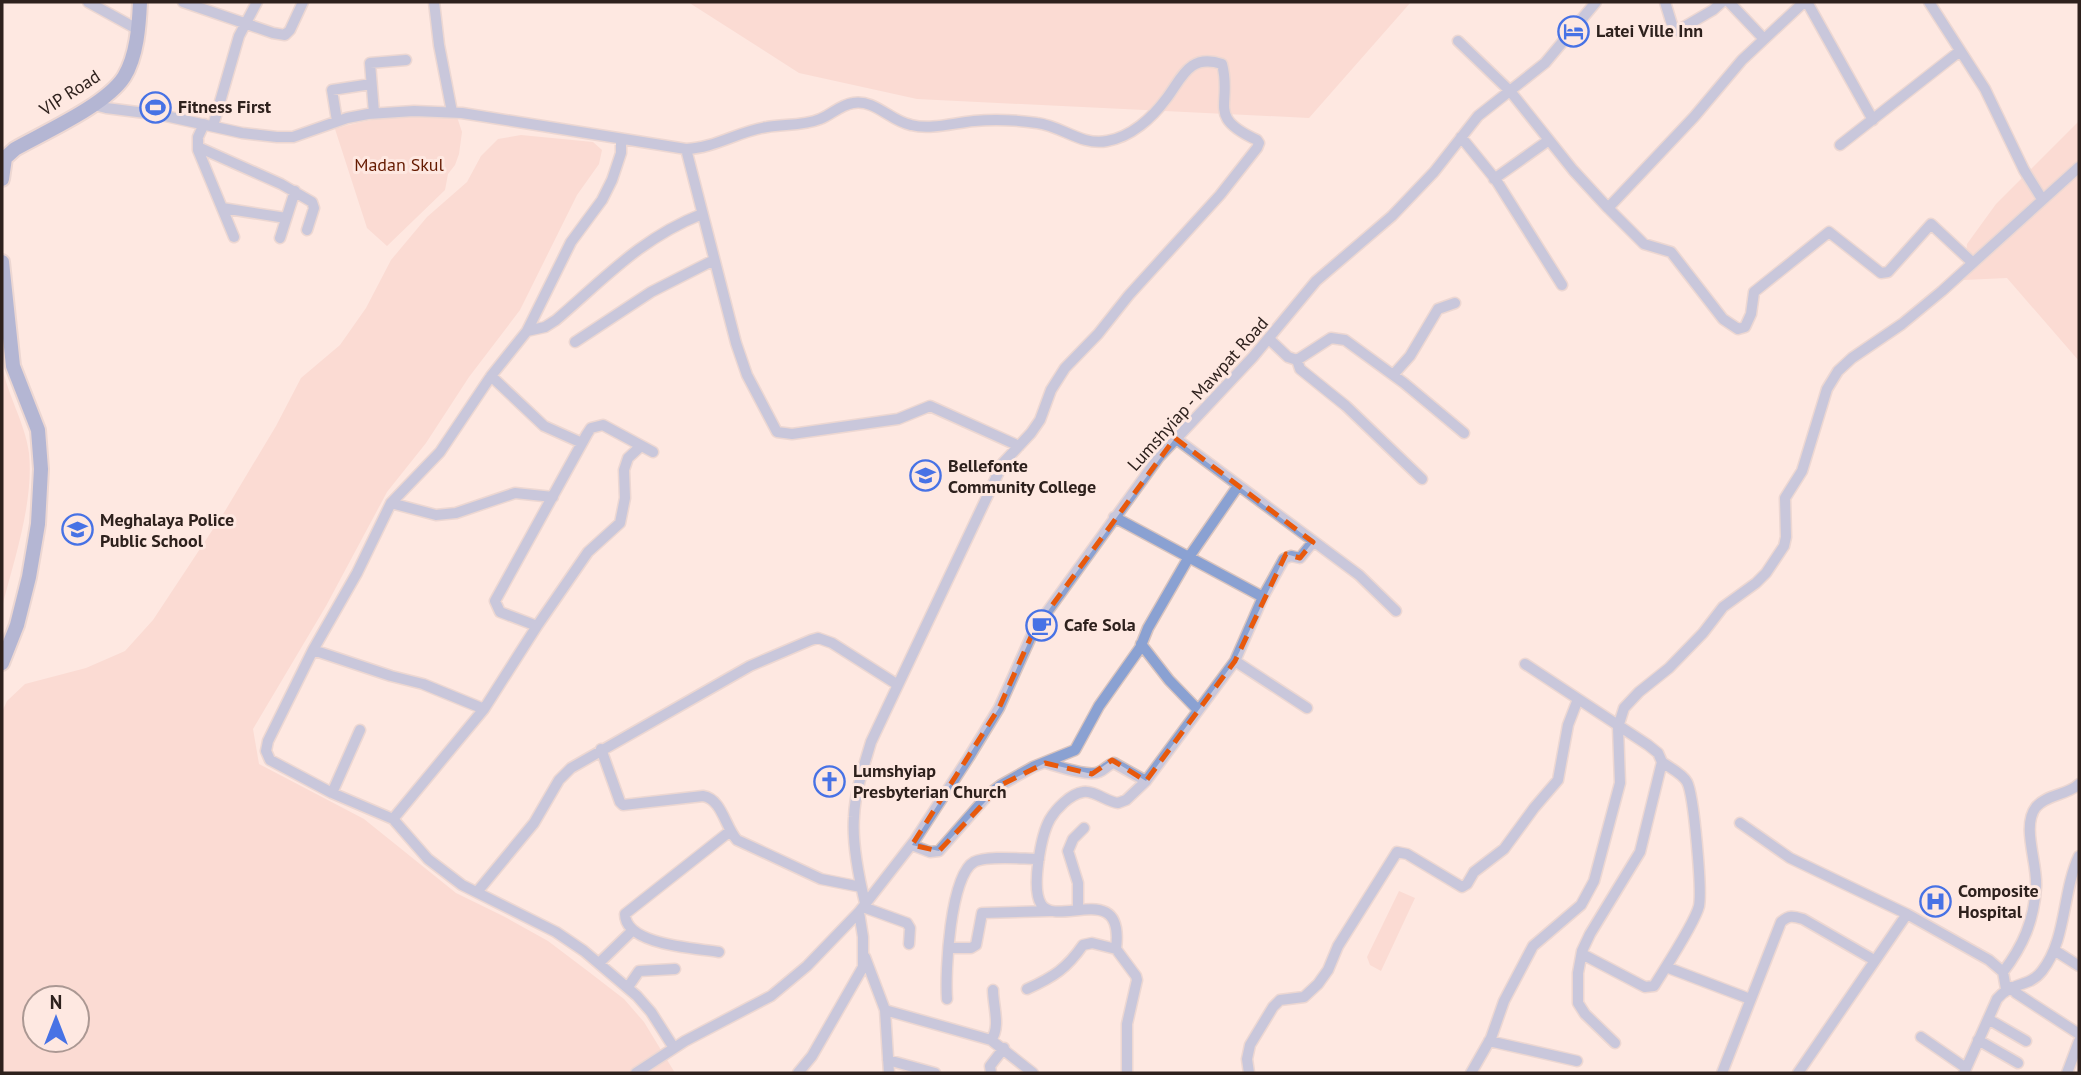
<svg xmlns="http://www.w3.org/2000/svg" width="2081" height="1075" viewBox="0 0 2081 1075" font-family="'PT Sans',sans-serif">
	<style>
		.green { fill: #f8cdc0; fill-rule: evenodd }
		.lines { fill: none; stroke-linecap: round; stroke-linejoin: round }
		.street-casing { stroke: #d9c4be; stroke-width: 13 }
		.secondary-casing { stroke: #d9c4be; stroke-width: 18 }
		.street { stroke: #8aa1d2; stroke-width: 10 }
		.secondary { stroke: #5b7ac2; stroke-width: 14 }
		.marked { fill: none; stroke: #e8590c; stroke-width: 5; stroke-dasharray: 14 9; stroke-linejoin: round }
		.labels { text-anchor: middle; stroke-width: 6; stroke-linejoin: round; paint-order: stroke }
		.poi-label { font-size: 18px; font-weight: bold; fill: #2e211d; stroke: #fee8e1; text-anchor: start }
		.street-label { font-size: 18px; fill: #2e211d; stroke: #fee8e1 }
		.park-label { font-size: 18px; fill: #651a00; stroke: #fee8e1 }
	</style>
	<rect width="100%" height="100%" fill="#fee8e1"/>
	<path class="green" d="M688 2H1411L1309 118 917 99 799 73Z
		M427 115 457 117 462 132 459 154 455 165 448 174 445 190 387 246 367 228 335 129C366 119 395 116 427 115Z
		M2079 121V361L2007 278 1964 280 1967 244 1996 204Z
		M521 135 593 142 602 150 599 164 577 195 520 310 469 377 426 443 387 492 326 606 253 729 259 764 364 819 456 893 505 917 548 941 589 972 624 999 644 1022 675 1073H2V712L7 701 25 684 86 668 125 651 153 620 225 511 276 426 301 378 340 345 366 308 391 260 427 217 467 182 481 156 498 139ZM35 998H77V1040H35Z
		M2 365C7 395 25 422 29 453 34 502 14 560 2 607Z
		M1399 891 1415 898 1381 971 1370 965 1367 957Z"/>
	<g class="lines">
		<defs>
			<path id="street" d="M88 2 137 29
				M183 2 273 33 285 35 290 30 303 2
				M434 2 439 45 452 112
				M1665 2 1673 28 1677 31 1713 10 1722 2
				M1729 2 1764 39
				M1807 2 1873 120
				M1929 2 1985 89 2024 170 2042 199
				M1458 41 1510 91 1573 170 1608 208 1644 244 1671 252 1723 319 1738 329 1745 327 1751 314 1754 292 1829 232 1881 273 1888 272 1931 224 1973 263
				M94 105 106 108 161 115 242 133 277 137H293L347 118 368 114 414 111 462 113 686 149C715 148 739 131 767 127 784 124 803 126 820 119 831 115 840 105 853 103 875 99 890 121 911 125 931 130 953 123 974 121 994 119 1016 120 1037 123 1062 126 1081 146 1107 141 1131 137 1152 118 1166 99 1182 78 1189 53 1222 64 1233 105 1205 116 1257 140L1259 143 1257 148 1220 195 1129 295 1098 334 1065 368 1051 390 1040 420 1031 433 1003 463 871 742C864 766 855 791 854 817 852 842 859 878 865 903
				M374 113 370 63 406 60
				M337 121 332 90 371 84
				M204 124 198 137V150L234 237
				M213 126 239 36 257 2
				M1461 137 1496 180 1562 285
				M621 139V153L612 180 602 200 571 242 527 331 491 376 440 452 391 503 357 573 313 650 268 741 266 751 270 760 332 793 393 819 428 859 462 885 556 932 584 951 637 996 651 1012 674 1048
				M1840 145 1960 51
				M198 147 281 184 312 202 314 208 307 230
				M686 149 736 343 747 375 777 432 792 434 898 419 930 406 1019 446
				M1494 179 1549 140
				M222 208 286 218
				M1608 208 1694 117 1742 60 1804 2
				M280 238 295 191
				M527 331 545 327 556 320C605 278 641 238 702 214
				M1269 339 1288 357 1297 360 1331 338 1345 340 1404 383 1464 433
				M575 342 651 292 714 260
				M1297 360 1300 369 1346 406 1422 479
				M1393 375 1410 356 1438 309 1455 303
				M491 376 544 426 582 443
				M1175 438 1359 575 1396 611
				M391 503 436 515 456 513 515 493 553 497
				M1114 517 1263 597
				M537 626 500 612 495 601 587 434 591 428 603 425 653 452
				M1141 644 1169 680 1198 710
				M313 650 391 676 423 684 484 709
				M1235 661 1307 708
				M1525 664 1648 745 1658 753 1662 762 1640 852 1590 934 1582 951 1578 973V1003L1585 1014 1615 1043
				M601 749 620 802 623 805 703 796C722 799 725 827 737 840L821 879 861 887
				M1046 763C1057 766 1089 777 1099 772 1105 770 1107 765 1114 763L1146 781
				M332 793 360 730
				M393 819 484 709 537 626 588 552 620 523 625 498 624 470 628 458 641 446
				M1740 823 1790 858 1907 914 1989 960 2003 972 2006 989
				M912 845 930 852 939 851 988 795 1001 785 1033 767 1075 750 1099 706 1140 648 1148 628 1189 557 1238 486
				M477 892 534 823 559 780 571 768 750 666 811 640 818 638 832 643 898 685
				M863 907 907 923 910 928 909 944
				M1078 910V883L1068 851 1073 839 1084 828
				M949 948H971L976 945 982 913 1050 911
				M2054 950 2079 966
				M719 952C695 948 625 945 625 914L729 832
				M1582 954 1645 987 1654 986C1665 968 1695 923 1699 906 1702 890 1694 795 1687 782 1682 773 1670 768 1662 762
				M865 957 885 1010 889 1073
				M599 963 632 931
				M1666 967 1750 999
				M2003 972C2023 946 2034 921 2036 887 2038 864 2021 826 2036 807 2047 794 2068 795 2079 784
				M628 987 639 971 675 969
				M2011 987 2016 993 2079 1034
				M1027 989C1054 977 1067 968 1083 945L1092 943 1116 949
				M947 999C945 973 950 875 974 862 987 855 1023 859 1039 859
				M885 1010 991 1040 1033 1073
				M1988 1019 2026 1041
				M1921 1037 1966 1068
				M991 1040C1001 1027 993 1006 993 990
				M1978 1040 2018 1063
				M1489 1041 1577 1061
				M888 1060 935 1073
				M636 1073 685 1041 771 996 807 966 859 912 915 840 969 757 999 708 1034 630 1159 457 1253 357 1316 281 1392 216 1434 172 1478 116 1545 63 1596 2
				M798 1073 812 1056 863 967V937L859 912
				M991 1073 990 1066 1004 1048
				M1127 1073V1024L1137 980 1136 976 1116 949C1125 878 1056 929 1041 904 1031 888 1041 835 1050 819 1056 809 1070 794 1083 792 1094 790 1107 802 1118 803L1126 800 1146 781 1235 661 1263 597 1284 559 1291 556 1300 558 1313 542
				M1249 1073 1247 1059 1250 1045 1273 1007 1280 1000 1304 997 1318 984 1328 970 1338 946 1397 852 1407 854 1462 887 1467 884 1474 872 1504 849 1534 808 1558 780 1568 725 1578 699
				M1471 1073 1491 1038 1504 1001 1533 946 1581 905 1594 881 1620 783 1618 727 1624 708 1639 692 1669 668 1703 633 1723 607 1756 583 1766 573 1784 546 1786 537 1785 498 1802 471 1827 389 1838 371 1852 358 1902 324 1942 291 2079 167
				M1722 1073 1781 922C1789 915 1793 916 1803 919L1874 960
				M1798 1073 1907 914
				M1964 1073 1997 999C2012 981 2029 988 2042 971 2067 939 2062 892 2079 856
				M2067 1073 2079 1041"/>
			<path id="secondary" d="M2 179 5 158 15 149C45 132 106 105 124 77 137 56 139 25 140 2
				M2 262 13 366 38 430 41 469 38 524 29 577 17 625 2 663"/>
		</defs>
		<use href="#street" class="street-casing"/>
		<use href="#secondary" class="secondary-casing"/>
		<use href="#street" class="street"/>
		<use href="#secondary" class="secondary"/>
	</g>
	<path d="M0 0H2081V1075H0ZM1175 438 1313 542 1300 558 1286 554 1235 661 1146 781 1112 760 1092 774 1045 763 1001 785 939 851 912 845 999 708 1034 630Z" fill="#fee8e1" fill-opacity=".55" fill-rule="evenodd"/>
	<path class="marked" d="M1175 438 1313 542 1300 558 1286 554 1235 661 1146 781 1112 760 1092 774 1045 763 1001 785 939 851 912 845 999 708 1034 630Z"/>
	<defs>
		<symbol id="hotel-ring" viewBox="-11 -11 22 22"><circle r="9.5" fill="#fee8e1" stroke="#4772e5" stroke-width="1.5"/><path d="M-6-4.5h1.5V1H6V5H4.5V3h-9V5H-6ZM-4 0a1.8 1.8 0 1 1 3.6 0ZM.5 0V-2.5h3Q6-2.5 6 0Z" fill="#4772e5"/></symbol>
		<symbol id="stadium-ring" viewBox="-11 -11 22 22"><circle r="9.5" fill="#fee8e1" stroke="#4772e5" stroke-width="1.5"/><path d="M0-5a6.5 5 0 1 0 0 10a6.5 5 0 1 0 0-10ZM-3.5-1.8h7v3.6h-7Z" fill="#4772e5"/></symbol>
		<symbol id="university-ring" viewBox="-11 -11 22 22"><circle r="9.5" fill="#fee8e1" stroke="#4772e5" stroke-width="1.5"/><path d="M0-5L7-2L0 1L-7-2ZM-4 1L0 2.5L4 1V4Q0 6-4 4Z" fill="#4772e5"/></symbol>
		<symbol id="school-ring" viewBox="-11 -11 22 22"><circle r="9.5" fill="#fee8e1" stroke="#4772e5" stroke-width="1.5"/><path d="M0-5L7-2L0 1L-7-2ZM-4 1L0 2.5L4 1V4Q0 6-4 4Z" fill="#4772e5"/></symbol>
		<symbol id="cafe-ring" viewBox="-11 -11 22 22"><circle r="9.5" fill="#fee8e1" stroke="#4772e5" stroke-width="1.5"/><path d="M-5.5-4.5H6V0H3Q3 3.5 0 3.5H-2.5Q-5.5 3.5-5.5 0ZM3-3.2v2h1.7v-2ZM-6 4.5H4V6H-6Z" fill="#4772e5"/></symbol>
		<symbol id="church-ring" viewBox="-11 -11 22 22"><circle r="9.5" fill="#fee8e1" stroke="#4772e5" stroke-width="1.5"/><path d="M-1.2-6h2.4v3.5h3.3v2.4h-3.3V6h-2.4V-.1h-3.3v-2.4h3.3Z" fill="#4772e5"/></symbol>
		<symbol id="hospital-ring" viewBox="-11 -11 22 22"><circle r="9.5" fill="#fee8e1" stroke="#4772e5" stroke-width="1.5"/><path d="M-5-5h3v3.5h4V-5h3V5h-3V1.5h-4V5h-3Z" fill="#4772e5"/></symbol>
	</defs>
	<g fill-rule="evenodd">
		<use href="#hotel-ring" x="1556" y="14" width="35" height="35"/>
		<use href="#stadium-ring" x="138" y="90" width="35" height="35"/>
		<use href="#university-ring" x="908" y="458" width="35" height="35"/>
		<use href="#school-ring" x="60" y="512" width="35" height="35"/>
		<use href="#cafe-ring" x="1024" y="608" width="35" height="35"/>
		<use href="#church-ring" x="812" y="764" width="35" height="35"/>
		<use href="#hospital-ring" x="1918" y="884" width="35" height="35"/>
	</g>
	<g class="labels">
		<g class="poi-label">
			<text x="1596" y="37">Latei Ville Inn</text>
			<text x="178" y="113">Fitness First</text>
			<text x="948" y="472">Bellefonte<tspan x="948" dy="21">Community College</tspan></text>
			<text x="100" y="526">Meghalaya Police<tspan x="100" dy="21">Public School</tspan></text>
			<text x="1064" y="631">Cafe Sola</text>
			<text x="853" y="777">Lumshyiap<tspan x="853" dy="21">Presbyterian Church</tspan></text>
			<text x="1958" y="897">Composite<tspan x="1958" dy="21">Hospital</tspan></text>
		</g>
		<g class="street-label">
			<text transform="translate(70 93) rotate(-33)" y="6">VIP Road</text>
			<text transform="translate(1198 394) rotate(-48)" y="6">Lumshyiap - Mawpat Road</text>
		</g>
		<g class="park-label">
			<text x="399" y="171">Madan Skul</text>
		</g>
	</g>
	<rect width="2081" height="1075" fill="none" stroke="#2e211d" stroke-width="7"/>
	<g transform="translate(56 1019)"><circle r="33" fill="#fee8e1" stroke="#ab9893" stroke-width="2"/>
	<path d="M0-5L12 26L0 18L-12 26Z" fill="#4772e5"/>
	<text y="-10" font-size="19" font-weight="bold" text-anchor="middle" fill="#2e211d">N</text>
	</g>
</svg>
